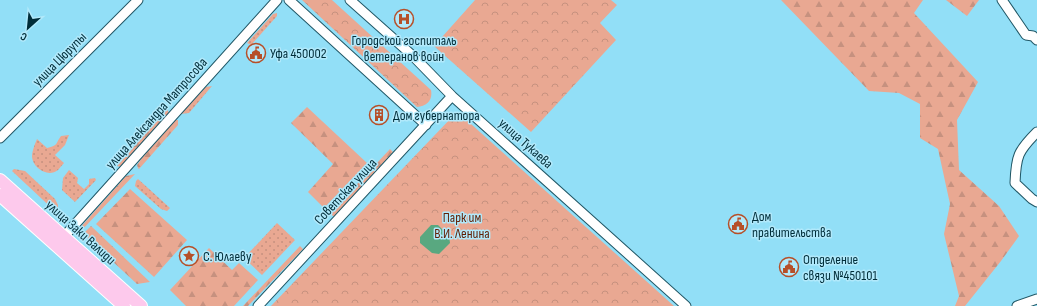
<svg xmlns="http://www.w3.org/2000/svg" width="1037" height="306" viewBox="0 0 1037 306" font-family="'Sofia Sans Condensed',sans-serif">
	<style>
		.grass { fill: url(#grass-dots) }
		.forest { fill: url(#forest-firs) }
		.park { fill: url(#park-crowns) }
		.water { fill: #59a880 }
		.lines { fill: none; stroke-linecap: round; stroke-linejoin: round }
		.minor-casing { stroke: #205766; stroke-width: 11 }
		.major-casing { stroke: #fff; stroke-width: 14 }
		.minor { stroke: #fff; stroke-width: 9 }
		.major { stroke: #fdc9ec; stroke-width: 12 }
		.labels { text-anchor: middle; stroke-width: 3; stroke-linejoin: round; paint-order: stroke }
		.poi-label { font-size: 14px; fill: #002d39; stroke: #b1e9fb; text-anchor: start }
		.street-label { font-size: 14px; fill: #002d39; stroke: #b1e9fb }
		.park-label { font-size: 14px; fill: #611e03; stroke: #b1e9fb }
	</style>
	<defs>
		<pattern id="grass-dots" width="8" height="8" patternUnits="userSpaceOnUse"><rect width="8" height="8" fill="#e9a892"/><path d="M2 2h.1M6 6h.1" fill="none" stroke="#c6917f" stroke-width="1.8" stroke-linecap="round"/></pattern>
		<pattern id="forest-firs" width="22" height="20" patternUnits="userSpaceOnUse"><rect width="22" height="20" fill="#e9a892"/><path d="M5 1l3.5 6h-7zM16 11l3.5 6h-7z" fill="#c6917f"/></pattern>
		<pattern id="park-crowns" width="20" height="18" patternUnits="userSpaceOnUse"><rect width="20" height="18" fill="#e9a892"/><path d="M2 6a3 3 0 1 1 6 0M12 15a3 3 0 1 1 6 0" fill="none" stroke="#c6917f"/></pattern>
	</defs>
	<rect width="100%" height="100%" fill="#92dff7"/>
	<path class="grass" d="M277 13V16L251 45 247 43 273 14Z
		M212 86 189 113 180 114 206 87Z
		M69 135 65 145 55 155 64 163C62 165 60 168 58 170 48 178 33 168 32 157 32 151 35 144 37 139L47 148C59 145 55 144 61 136Z
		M14 169 25 171 55 199 58 205 57 213 12 171Z
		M69 170 78 178 77 183 84 189 89 184V179L95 178 96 180 75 202 62 190 63 178Z
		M138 179 170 208 167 211 161 209 135 186 136 181Z
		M277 223 295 240 262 275 244 258Z"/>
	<path class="forest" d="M781 0H923L914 13 978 82 957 120 959 170 999 206 1019 236 1001 261 965 306H955L959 296 944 234 950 204 938 149 920 138V104L899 93 869 91Z
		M946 0H979L967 16Z
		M307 107 367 163 324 208 308 192 333 164 291 123Z
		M167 109 169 113 121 167 117 166Z
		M175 120H178V125L139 169 138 168 137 165 142 158Z
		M390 149 393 152 334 217 330 213Z
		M135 174 81 231 79 229 126 176Z
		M130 189 187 240 154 277 96 224Z
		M91 226 150 282 137 284 83 234Z
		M300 246 303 249 248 306H243Z
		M209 248 232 270 239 263 258 280 234 306H186L170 290Z"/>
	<path class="park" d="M302 0H332L431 90C433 100 427 106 417 107Z
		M475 0H611L617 5 600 23 616 40 531 132 434 46Z
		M457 114 461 115 674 306H271L454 115Z"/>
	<path class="water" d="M431 225H438L449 236 450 243 439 254 432 253 420 243V237Z"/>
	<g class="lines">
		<defs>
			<path id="minor" d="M289 0 426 125
				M350 0 413 56 452 96 686 306
				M1002 0 1026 35 1033 36 1037 40
				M1037 132C1018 151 1016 156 1015 183L1032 199 1037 202
				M0 138 138 0
				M60 241 277 0
				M258 306 452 96
				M1017 306 1037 299"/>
			<path id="major" d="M0 180 141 306
				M0 195 124 306"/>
		</defs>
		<use href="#minor" class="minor-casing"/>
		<use href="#major" class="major-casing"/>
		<use href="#minor" class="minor"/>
		<use href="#major" class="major"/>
	</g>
	<defs>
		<symbol id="hospital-ring" viewBox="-11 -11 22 22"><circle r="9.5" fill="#b1e9fb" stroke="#b64f28" stroke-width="1.5"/><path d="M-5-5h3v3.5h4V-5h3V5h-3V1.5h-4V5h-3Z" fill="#b64f28"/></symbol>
		<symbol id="civic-ring" viewBox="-11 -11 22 22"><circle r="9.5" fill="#b1e9fb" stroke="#b64f28" stroke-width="1.5"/><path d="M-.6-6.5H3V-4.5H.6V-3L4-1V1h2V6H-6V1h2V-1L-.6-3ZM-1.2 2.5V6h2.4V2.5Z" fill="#b64f28"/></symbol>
		<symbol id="building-ring" viewBox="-11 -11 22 22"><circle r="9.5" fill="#b1e9fb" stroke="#b64f28" stroke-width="1.5"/><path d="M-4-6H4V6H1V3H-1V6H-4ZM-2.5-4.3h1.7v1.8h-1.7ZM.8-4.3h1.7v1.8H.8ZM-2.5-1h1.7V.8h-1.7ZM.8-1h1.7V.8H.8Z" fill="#b64f28"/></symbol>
		<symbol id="sight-ring" viewBox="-11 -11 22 22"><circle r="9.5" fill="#b1e9fb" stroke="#b64f28" stroke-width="1.5"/><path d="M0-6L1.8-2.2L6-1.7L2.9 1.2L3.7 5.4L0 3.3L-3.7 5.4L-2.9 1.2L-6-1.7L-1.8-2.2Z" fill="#b64f28"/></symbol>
	</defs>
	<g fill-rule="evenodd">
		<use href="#hospital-ring" x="393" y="8" width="22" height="22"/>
		<use href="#civic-ring" x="245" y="42" width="22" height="22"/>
		<use href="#building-ring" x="368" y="104" width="22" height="22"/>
		<use href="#civic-ring" x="727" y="213" width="22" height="22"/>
		<use href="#sight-ring" x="178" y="245" width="22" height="22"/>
		<use href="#civic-ring" x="778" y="256" width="22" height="22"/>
	</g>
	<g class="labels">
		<g class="poi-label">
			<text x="404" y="45" text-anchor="middle">Городской госпиталь<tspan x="404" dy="16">ветеранов войн</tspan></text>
			<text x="270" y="58">Уфа 450002</text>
			<text x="393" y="120">Дом губернатора</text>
			<text x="752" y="221">Дом<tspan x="752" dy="16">правительства</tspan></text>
			<text x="203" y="261">С. Юлаеву</text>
			<text x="803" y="264">Отделение<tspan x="803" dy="16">связи №450101</tspan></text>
		</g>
		<g class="street-label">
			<text transform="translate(59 59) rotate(-45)" y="5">улица Цюрупы</text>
			<text transform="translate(156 113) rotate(-48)" y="5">улица Александра Матросова</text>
			<text transform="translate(526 143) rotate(42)" y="5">улица Тукаева</text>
			<text transform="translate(345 191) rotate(-47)" y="5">Советская улица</text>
			<text transform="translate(81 232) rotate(42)" y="5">улица Заки Валиди</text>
		</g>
		<g class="park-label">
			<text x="462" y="222">Парк им<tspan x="462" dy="16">В.И. Ленина</tspan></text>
		</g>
	</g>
	<g transform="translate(28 28) rotate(207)" stroke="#b1e9fb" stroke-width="3" paint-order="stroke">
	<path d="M0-3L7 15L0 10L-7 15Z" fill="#002d39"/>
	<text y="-6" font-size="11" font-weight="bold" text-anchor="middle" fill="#002d39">С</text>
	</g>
</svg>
